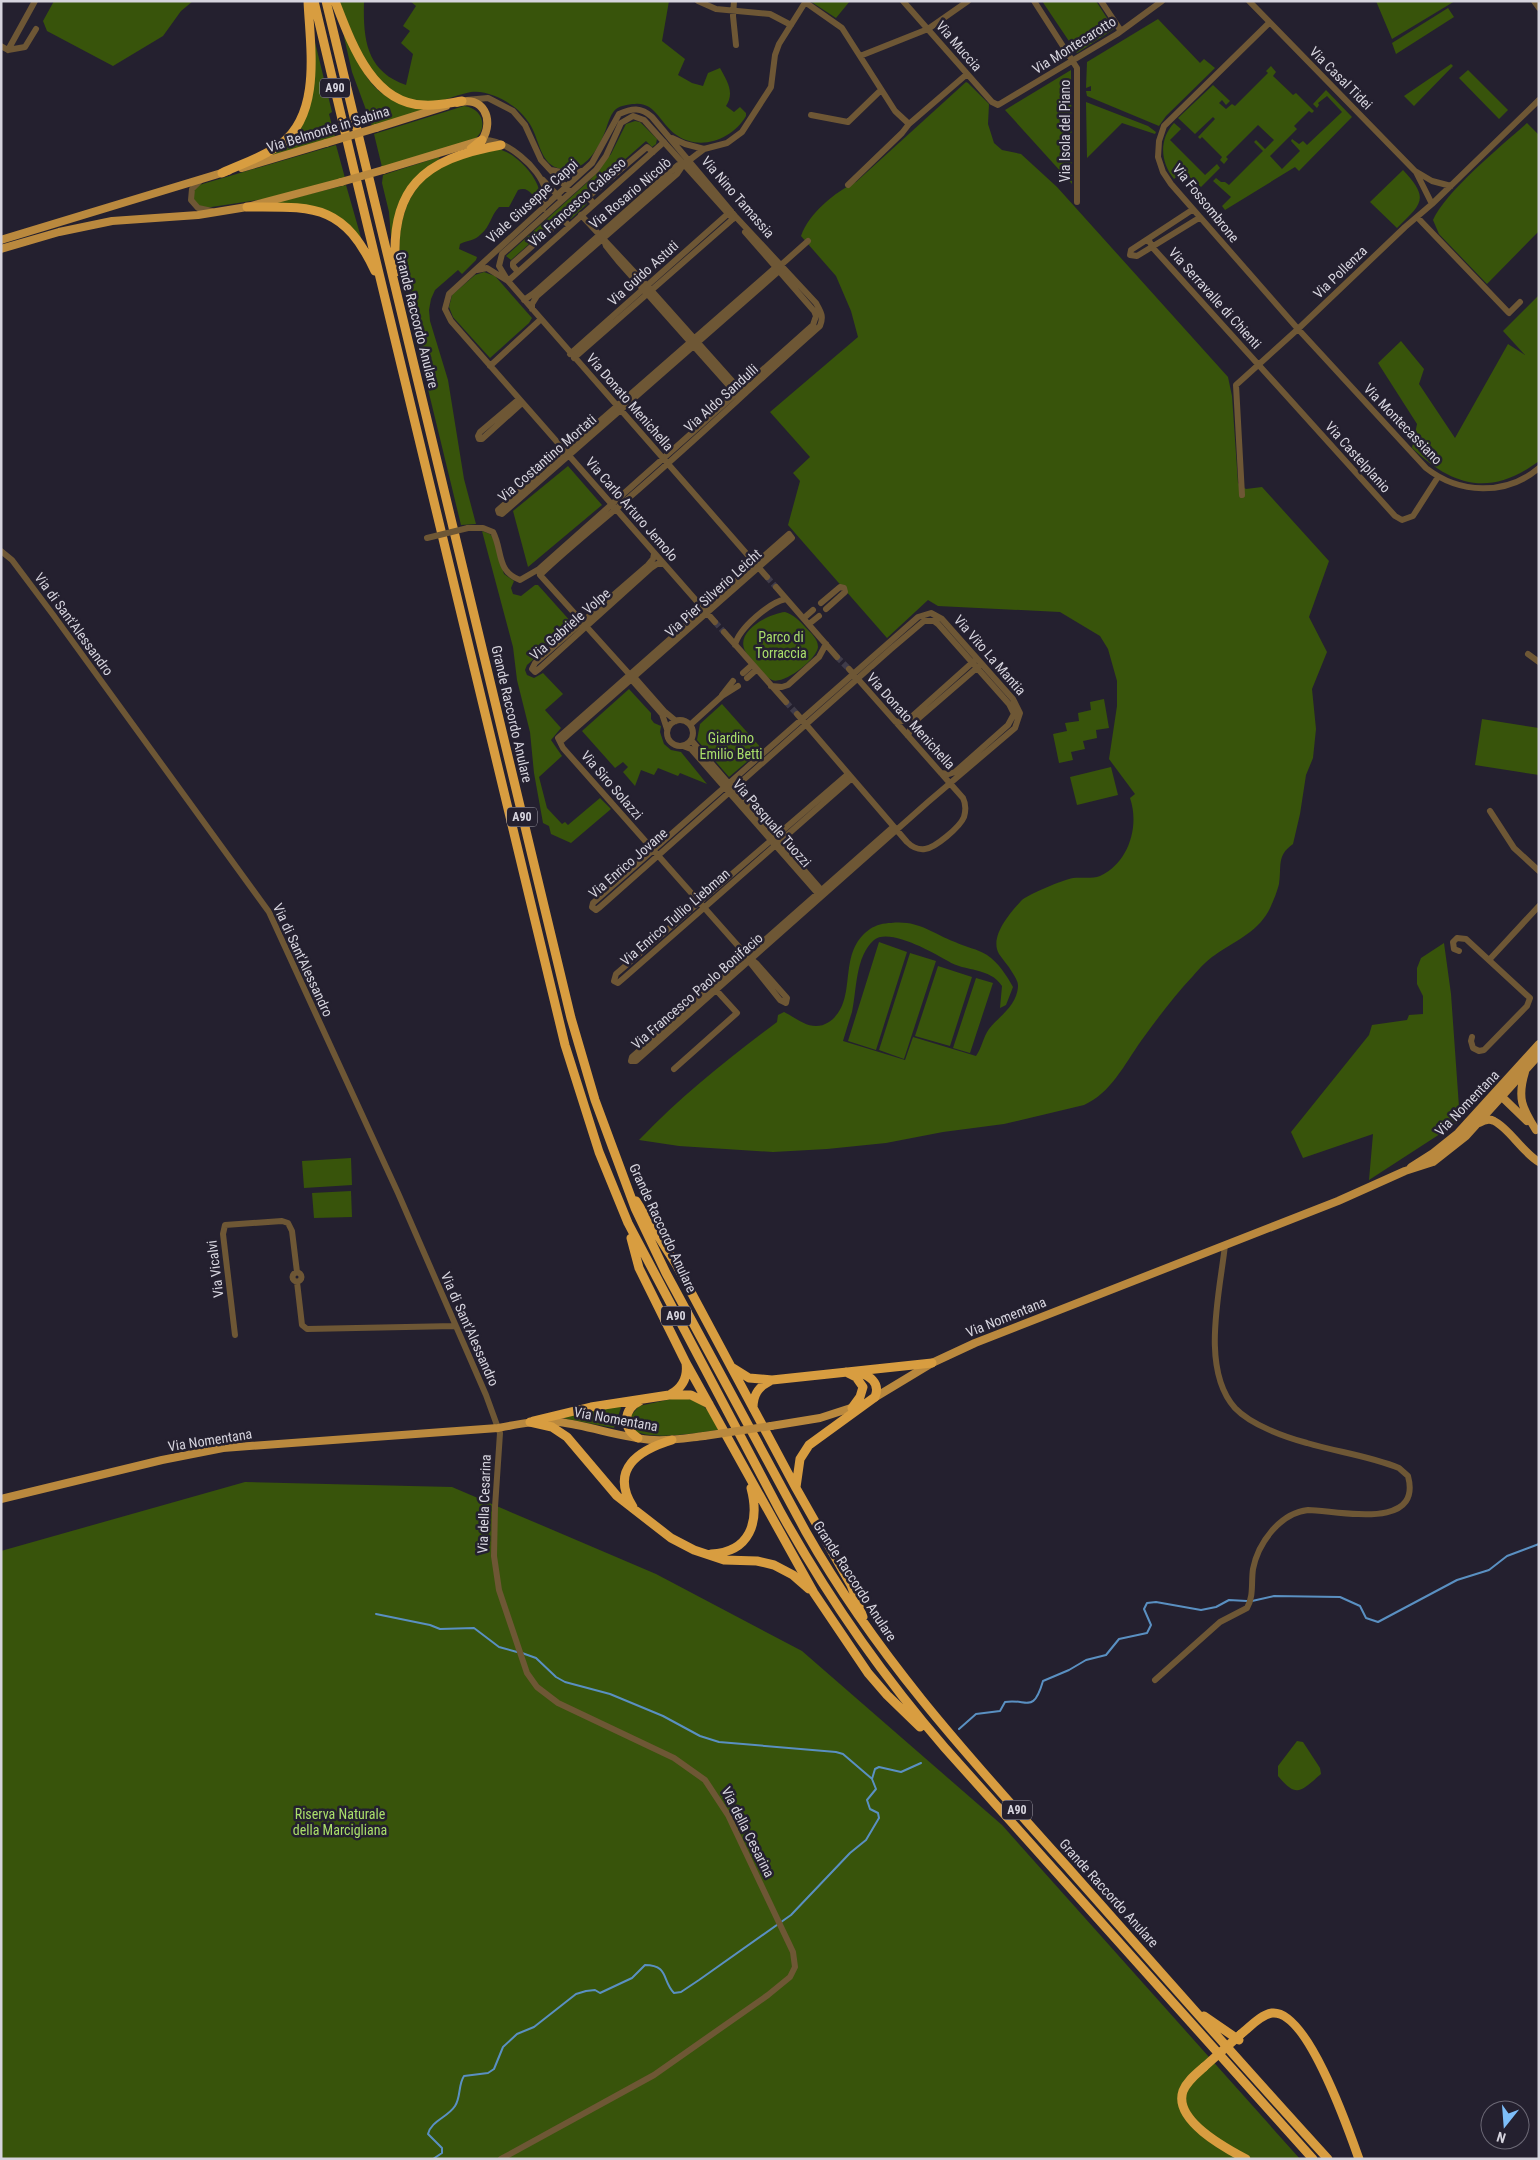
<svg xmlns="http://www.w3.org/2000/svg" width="1540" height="2160" viewBox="0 0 1540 2160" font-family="'Roboto Condensed',sans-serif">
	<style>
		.green { fill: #38540b }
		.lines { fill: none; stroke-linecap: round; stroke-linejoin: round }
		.stream { stroke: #5a90c2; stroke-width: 2 }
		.minor-tunnel { stroke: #3f3b49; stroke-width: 6; stroke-dasharray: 6 3; stroke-linecap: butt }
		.minor { stroke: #6e5735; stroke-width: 6 }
		.major { stroke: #ba893e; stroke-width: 8 }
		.highway { stroke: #d89d40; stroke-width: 9 }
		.minor-bridge { stroke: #6e5735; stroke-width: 6 }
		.major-bridge { stroke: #ba893e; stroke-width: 8 }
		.highway-bridge { stroke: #d89d40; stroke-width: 9 }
		.labels { text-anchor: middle; stroke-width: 5; stroke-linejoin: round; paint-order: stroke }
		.shield { fill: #24202f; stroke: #a19eaa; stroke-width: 1 }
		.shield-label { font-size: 12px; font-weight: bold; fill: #d6d4de }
		.street-label { font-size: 14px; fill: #d6d4de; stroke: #24202f }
		.park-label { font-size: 14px; fill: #aadf6a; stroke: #24202f }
	</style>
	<rect width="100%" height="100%" fill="#24202f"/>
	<path class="green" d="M54 1H193L181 11 163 36 113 66 47 31 43 21Z
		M338 1H364C363 39 366 71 406 85L413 54 401 43 410 31 403 26 416 6 410 1H669L662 41 685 59 678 75 692 83 703 86 708 73 720 68C727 81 735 92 726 106L734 112 740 107 746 113V116C732 140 699 152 675 134 661 124 655 102 635 104 628 104 618 106 614 111 610 116 608 123 606 129 600 145 589 167 570 169 541 172 541 144 531 126 527 119 520 111 513 106 502 98 485 90 471 92 459 94 447 100 434 102 409 105 384 90 369 70 365 65 363 56 360 50 352 33 345 17 338 1Z
		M810 1H850L836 18Z
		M1042 1H1096L1114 29 1077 53Z
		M1376 1H1455L1392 39Z
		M1448 8 1454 17 1396 54 1392 43Z
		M1158 19 1200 63 1204 59 1215 68 1166 116 1159 126 1087 96 1086 91H1091V86L1086 88 1087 62Z
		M345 36C367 81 376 105 432 108L372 126 352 72 344 37Z
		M314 38 332 112 329 114 335 137 265 158 303 119Z
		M1451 64 1453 66 1414 106 1404 96Z
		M1271 66 1276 72 1273 76 1293 95 1296 93 1314 111 1312 113 1309 111 1294 126 1297 129 1270 156 1282 169 1300 151 1291 141 1292 139 1299 144 1303 141 1307 145 1342 112 1327 96 1318 103 1319 105 1317 108 1313 104 1326 90 1352 117 1299 171 1295 167 1225 210 1222 206 1231 197 1213 181 1216 178 1221 182H1225L1229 185 1263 151 1254 142 1256 140 1265 149 1274 140 1258 125 1226 157 1228 159 1224 164 1220 160 1222 157 1202 137 1200 139 1198 137 1215 119 1213 117 1195 134 1178 118 1213 85 1230 101 1226 105 1222 100 1219 103 1226 109 1232 104 1235 106 1268 73 1266 71Z
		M1071 70 1072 184 1005 110Z
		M1468 70 1508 110 1499 119 1459 78Z
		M966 82 968 83 989 104 988 124 994 143 1002 150 1021 154 1057 187 1228 377 1232 396 1238 483 1246 489 1262 487 1329 561 1309 617 1327 652 1312 689 1316 729 1313 758 1306 775 1300 814 1293 844C1276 856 1282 866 1279 884 1277 892 1272 905 1268 912 1256 933 1233 942 1215 955 1207 960 1199 969 1193 976 1174 996 1157 1019 1141 1041 1124 1065 1111 1093 1084 1105L1004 1124 943 1132 886 1143 827 1149 773 1152 679 1146 639 1140C681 1096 729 1058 777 1022L778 1015 784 1012C798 1019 812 1033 829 1022 860 1001 835 953 870 929 876 925 884 923 891 923 919 920 931 933 955 942 965 947 978 949 987 955 998 962 1007 976 1013 987L1006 1005 1000 1008 1002 986C990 967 965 972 948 961 934 953 889 927 874 940 855 957 857 989 852 1012 849 1021 846 1031 843 1041L905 1060 913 1037 976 1056C982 1048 983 1037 989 1029 1000 1015 1017 1006 1018 986 1018 981 1015 977 1012 972 1008 965 1003 960 999 954 989 937 1010 913 1021 901 1028 894 1063 880 1073 878 1081 877 1092 879 1100 876 1128 863 1140 827 1130 798L1135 794 1109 759 1117 706V681L1108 649 1100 636 1060 612 938 606 928 600 887 638 788 525 800 481 793 473 810 457 770 412 858 337 851 311 836 276 801 236C809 213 835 192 856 182Z
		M1086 102 1148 126 1156 132 1155 134 1122 123 1087 158Z
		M464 106C482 108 489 127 475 139L382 167 374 134Z
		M635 121 640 122 657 139 656 144 652 147 646 141 582 197 587 204 571 219 564 213 511 260 506 256 591 179 611 154 626 124Z
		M1174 123 1181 129 1170 140 1205 175 1217 164 1220 168 1201 187 1183 171 1174 179C1160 162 1159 139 1174 123Z
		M1527 123 1539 135V231L1487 284 1439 234 1433 220C1445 192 1502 145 1527 123Z
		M336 145 345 178 264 199 205 208 194 204 192 192 199 185Z
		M498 149C513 152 531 170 537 184 540 190 539 197 539 204 533 196 529 186 518 190L509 207H499C491 215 490 227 481 234 475 241 467 240 460 244L459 249 477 257 476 260 462 274 458 270 435 290 431 299 429 310 430 321 448 380 464 479 476 524 461 525 401 278C396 232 400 189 446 164 460 156 481 153 498 149Z
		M439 157 440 158 420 175 393 237H391L389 212 382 183 383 175Z
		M1403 170C1430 199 1422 203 1397 228L1370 202Z
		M346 185 362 241 338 219 270 204Z
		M484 272 495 276 532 318 529 323 490 358 453 317 449 307 452 295 475 275Z
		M1539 295V461C1491 497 1453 487 1412 448L1417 424 1378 363 1401 341 1424 369 1419 384 1455 438 1508 344 1525 355 1503 331Z
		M568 466 602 505 528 567 513 511Z
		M482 531 490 534 493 538 504 574 514 581 511 588 513 594 521 596 535 585H538L572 623 571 626 527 665 525 670 527 675 534 678 543 673 563 694 545 710 561 728 551 740 562 756 539 777 547 808 562 824 565 822 568 825 600 798 611 809 571 843 551 834 549 826 543 823 534 773 530 732 517 680 513 647Z
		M785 612C794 615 800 621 806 628 811 633 818 639 818 647 817 659 784 685 772 680 762 676 755 662 748 655 730 634 767 614 785 612Z
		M629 689 651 713V719L654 723 661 726 660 732 664 744 671 750 681 752 707 784 680 773 678 776 658 768 654 775 641 770 635 786 623 772 628 767 623 762 615 768 582 731Z
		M1104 699 1109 728 1096 730 1097 738 1083 741 1085 749 1071 752 1073 760 1059 763 1053 734 1067 731 1065 723 1079 721 1078 713 1091 710 1090 702Z
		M722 704 762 749 729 777 697 740 700 724Z
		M1482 719 1539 728V775L1475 765Z
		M1111 767 1118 795 1077 805 1070 777Z
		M879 942 907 952 876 1050 848 1041Z
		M1444 943 1451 994 1460 1121 1369 1180 1373 1134 1303 1158 1291 1132 1369 1035 1372 1025 1407 1020 1409 1015 1423 1014V996L1417 984V968L1421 958Z
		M910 953 936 961 904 1059 879 1050Z
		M938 966 972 977 950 1046 915 1036Z
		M976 978 993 983 970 1053 953 1048Z
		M351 1158 352 1185 304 1188 302 1161Z
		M351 1191 352 1217 314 1218 312 1193Z
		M676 1398C701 1398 709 1408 718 1430 696 1433 652 1441 632 1430L630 1417 639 1406Z
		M622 1405 614 1428 557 1417Z
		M245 1482 452 1487 656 1574 802 1651 1002 1825 1300 2159H1V1551Z
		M1297 1741 1303 1742 1320 1768 1321 1774C1301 1791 1297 1799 1278 1776V1766Z"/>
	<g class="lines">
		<path class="stream" d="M1252 1601 1274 1596 1340 1597 1360 1606 1366 1618 1378 1622 1457 1580 1489 1570 1507 1556 1539 1544
			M376 1614 430 1625 440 1629 474 1628 499 1647 517 1652
			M522 1653 536 1658 556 1677 565 1682 610 1694 663 1716 700 1736 719 1742 836 1752 843 1754 871 1778
			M959 1729 976 1714 1000 1711 1005 1702C1027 1698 1033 1715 1043 1681L1069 1670 1086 1660 1106 1655 1119 1639 1147 1633 1151 1625 1144 1609 1147 1603 1156 1602 1201 1610 1216 1607 1229 1600 1247 1601
			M433 2159 442 2153V2148L428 2134C431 2121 448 2117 455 2106 461 2097 458 2085 464 2076L488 2073 494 2069 503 2047 517 2034 534 2027 576 1994 586 1991 595 1990 600 1993 632 1978 645 1965C669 1965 662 1981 674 1993L681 1992 699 1980 791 1915 850 1853 866 1840 879 1818 878 1813 870 1809 867 1800 876 1789 872 1779 875 1769 879 1767 901 1772 921 1763"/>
		<path class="minor-tunnel" d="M767 577 776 587
			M715 622 724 632
			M837 657 849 669
			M786 702 797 714"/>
		<path class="minor" d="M698 1 716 9 770 14 791 25
			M734 1 733 16 736 45
			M903 1 992 102 998 105 1117 34 1162 1
			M1034 1 1077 68V202
			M1101 1 1121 31
			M1249 1 1415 171 1432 181 1451 186
			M1534 1 1539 8
			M805 2 842 28 895 111 909 124
			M1269 23 1164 126 1159 141 1158 157 1163 172 1171 184 1298 329 1426 468C1459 494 1506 496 1539 468
			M1 46 8 50
			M8 50 35 1
			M8 50 25 47 36 29
			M860 56 928 29 968 1
			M466 100 488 98 513 111 525 125 541 160 569 190
			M811 115 848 122 881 90
			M672 138 685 144 704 149
			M482 140C505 138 540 168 545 189 546 196 544 202 543 209
			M551 170 566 173 582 171
			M1416 172 1432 204
			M201 180 192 189 191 200 198 208 212 211
			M543 180 560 198
			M848 185 902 133 909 124 967 74
			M594 204 588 197 647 147 653 152
			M1192 210 1131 250 1130 255 1137 256 1199 218
			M581 215 651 290 742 392
			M1417 217 1509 313 1520 302
			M1148 239 1153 248 1395 516 1402 520 1413 516 1438 477
			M604 240 606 246 618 261 739 397
			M777 266 498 510 499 513 502 514 779 271 781 265 808 241
			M477 270 487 268 508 281 767 577
			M518 272 513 266V263L563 219 569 226
			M508 281 499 266 502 254 596 170 606 156 621 123 633 116 644 120 733 219
			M508 281 664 142
			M524 300 534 293 678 165H683L704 149 727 143 742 132 771 87 775 55 779 44 806 1
			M532 309V304L537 296 677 174 683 165
			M570 354 731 211
			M574 358 735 217
			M490 366 540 320
			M519 399 480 432 478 436 479 439H482L522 403
			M1242 495 1236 385 1298 329 1405 227 1432 204 1539 100
			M468 528H483L493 532C503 551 496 571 520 580L539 569 540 575 630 675 635 678 664 711 676 721
			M789 534 792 538 560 742 558 738Z
			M1 551 12 560 54 616 269 912 398 1193 486 1395 498 1428 500 1433 495 1507 494 1556 499 1590 527 1673 537 1687 558 1703 674 1758 705 1780 728 1815 793 1952 795 1967 790 1977 768 1995 654 2075 501 2159
			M654 554 653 559 648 565 535 663 532 669 535 672 539 669 651 568 657 564H663
			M539 569 813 325 816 316 814 311 745 232
			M540 575C564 552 591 530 617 508 686 449 752 386 820 326 824 316 821 312 816 303L735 216 652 117C641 107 632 108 619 114L592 163 449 294 445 309 451 321 715 622
			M776 587 837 657
			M821 603 840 587 844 588 845 592 826 609
			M804 618 813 610
			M809 624 819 616
			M724 632 786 702
			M735 645C739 628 770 602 786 599
			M1528 654 1539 662
			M743 673 752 665
			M747 678 756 670
			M631 679 662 714 667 729
			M771 686 782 687 788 685 819 657 826 644
			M722 695 733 681
			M797 714 907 842C912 847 917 850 925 849 935 848 960 827 964 817 966 810 966 804 963 798L849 669
			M667 733a13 13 0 1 1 26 0a13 13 0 1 1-26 0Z
			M896 722 908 720 974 661
			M690 725 722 696 738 686
			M908 736 912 724 979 666
			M691 740 823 892
			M560 742 563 748 747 956 756 963 787 998 786 1003 780 1000 748 960
			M683 746 691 749 820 896
			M848 774 616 974 614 981 618 983 625 977 852 778
			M1490 811 1514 848 1539 871
			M893 827 632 1057 631 1061H636L928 802 1015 728 1020 713 1013 699 942 619 931 613 918 617 593 903 592 907 596 910 600 907 891 649 924 621H934L938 624 1009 704 1014 714 1008 725 955 772 949 774 941 773
			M1459 951 1454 949 1453 942 1457 938 1466 939 1530 998 1527 1006 1484 1050 1479 1051 1473 1048 1471 1041 1472 1037
			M1489 960 1539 906
			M674 1069 737 1013 717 991
			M292.5 1277a4.5 4.5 0 1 1 9 0a4.5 4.5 0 1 1-9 0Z
			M297 1282 302 1325 307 1329 455 1326
			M235 1335 223 1234 225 1225 282 1221 288 1223 292 1231 297 1272
			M1155 1680 1220 1622 1247 1608C1254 1596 1251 1582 1253 1569 1258 1543 1280 1513 1308 1510 1336 1510 1423 1532 1408 1476L1399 1468C1370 1456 1337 1452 1307 1443 1285 1437 1251 1425 1235 1408 1200 1369 1220 1292 1225 1245"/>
		<path class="major" d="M376 128 446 106
			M242 168 326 143
			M383 170 482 140C495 120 483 94 457 103
			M1 240 228 171
			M1 249 59 232 112 221 198 215 247 207 341 182
			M1525 1072C1517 1098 1522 1108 1536 1130
			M1499 1094 1527 1121
			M1479 1123C1484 1120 1489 1118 1494 1121 1509 1128 1522 1152 1539 1162
			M1411 1167 1433 1153 1458 1133 1539 1044
			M874 1398 932 1363 975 1343 1338 1201 1405 1171 1433 1162 1466 1136 1539 1055
			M771 1426 820 1418 857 1406
			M1 1499 162 1460 223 1448 498 1428C519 1424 539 1420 559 1422 591 1426 622 1438 654 1440 671 1441 687 1438 704 1436"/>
		<path class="highway" d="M314 1 355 174
			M326 1 367 171
			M335 1C351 42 372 104 424 105 436 106 449 103 462 101
			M471 149 482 140
			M222 173C241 164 264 157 281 144 322 113 310 46 308 1
			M369 178 571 1018 595 1100 635 1208 666 1273 806 1532C878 1659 973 1762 1071 1871 1156 1967 1241 2064 1328 2159
			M357 182 565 1045 599 1152 628 1223 780 1511C827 1596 881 1674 945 1748L1313 2159
			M247 207C314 207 343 203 375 271
			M396 272C388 188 423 159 501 145
			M636 1201 676 1264 796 1488 851 1585 863 1617
			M631 1238 639 1268 686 1363 814 1593 868 1673 887 1695 920 1727
			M733 1368 749 1378 772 1380 932 1363
			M846 1372 856 1377 863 1387 860 1397 852 1408
			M671 1394C683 1387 688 1377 686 1363
			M753 1408C753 1395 758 1387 770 1381
			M533 1421 591 1407 669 1395H691L709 1404
			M530 1422 552 1427 567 1437 617 1496 671 1538 694 1550 724 1560 757 1561 774 1565 793 1575 809 1589
			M638 1438C622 1428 623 1409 640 1401
			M796 1487 800 1459 809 1445 875 1397C881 1382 869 1376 857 1371
			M633 1507C609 1469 639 1450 672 1440
			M711 1554C750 1552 760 1522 751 1488
			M1204 2016 1239 2040
			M1241 2034C1250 2027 1260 2015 1272 2013 1307 2009 1349 2131 1359 2159
			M1204 2067C1196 2074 1187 2081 1183 2091 1173 2120 1225 2148 1246 2159"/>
		<path class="minor-bridge" d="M427 538 468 528"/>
		<path class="major-bridge" d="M326 143 376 128
			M341 182 383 170
			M704 1436 771 1426"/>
		<path class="highway-bridge" d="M1204 2067 1241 2034"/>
	</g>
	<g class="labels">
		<g class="shield">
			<rect x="320" y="78.5" width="30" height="19" rx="4"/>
			<rect x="507" y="807.5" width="30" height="19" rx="4"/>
			<rect x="661" y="1306.5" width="30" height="19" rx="4"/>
			<rect x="1002" y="1800.5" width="30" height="19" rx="4"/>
		</g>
		<g class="shield-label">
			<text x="335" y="92">A90</text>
			<text x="522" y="821">A90</text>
			<text x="676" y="1320">A90</text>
			<text x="1017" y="1814">A90</text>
		</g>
		<g class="street-label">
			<text transform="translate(1074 45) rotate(-32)" y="5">Via Montecarotto</text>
			<text transform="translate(959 46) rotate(49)" y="5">Via Muccia</text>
			<text transform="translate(1341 78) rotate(45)" y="5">Via Casal Tidei</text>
			<text transform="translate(328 129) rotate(-17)" y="5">Via Belmonte in Sabina</text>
			<text transform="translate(1065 131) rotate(-90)" y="5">Via Isola del Piano</text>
			<text transform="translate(630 193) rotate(-40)" y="5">Via Rosario Nicolò</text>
			<text transform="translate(738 197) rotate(49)" y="5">Via Nino Tamassia</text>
			<text transform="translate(532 201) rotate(-42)" y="5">Viale Giuseppe Cappi</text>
			<text transform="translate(577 202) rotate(-42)" y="5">Via Francesco Calasso</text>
			<text transform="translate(1206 203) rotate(51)" y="5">Via Fossombrone</text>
			<text transform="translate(1340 272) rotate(-44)" y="5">Via Pollenza</text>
			<text transform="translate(643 273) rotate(-42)" y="5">Via Guido Astuti</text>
			<text transform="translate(1215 298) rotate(48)" y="5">Via Serravalle di Chienti</text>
			<text transform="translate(417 320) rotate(76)" y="5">Grande Raccordo Anulare</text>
			<text transform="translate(721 398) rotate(-42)" y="5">Via Aldo Sandulli</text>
			<text transform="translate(630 402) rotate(49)" y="5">Via Donato Menichella</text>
			<text transform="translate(1403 424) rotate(46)" y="5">Via Montecassiano</text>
			<text transform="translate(1358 457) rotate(48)" y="5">Via Castelplanio</text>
			<text transform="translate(547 458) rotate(-41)" y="5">Via Costantino Mortati</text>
			<text transform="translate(632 509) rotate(49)" y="5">Via Carlo Arturo Jemolo</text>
			<text transform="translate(713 593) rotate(-42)" y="5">Via Pier Silverio Leicht</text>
			<text transform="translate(74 624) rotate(54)" y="5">Via di Sant'Alessandro</text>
			<text transform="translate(570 624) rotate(-41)" y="5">Via Gabriele Volpe</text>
			<text transform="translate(990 655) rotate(49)" y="5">Via Vito La Mantia</text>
			<text transform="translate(512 714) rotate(77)" y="5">Grande Raccordo Anulare</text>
			<text transform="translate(911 721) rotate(48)" y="5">Via Donato Menichella</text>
			<text transform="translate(612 785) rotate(49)" y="5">Via Siro Solazzi</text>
			<text transform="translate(772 823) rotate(49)" y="5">Via Pasquale Tuozzi</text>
			<text transform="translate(628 863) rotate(-41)" y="5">Via Enrico Jovane</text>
			<text transform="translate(675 917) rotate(-41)" y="5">Via Enrico Tullio Liebman</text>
			<text transform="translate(303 960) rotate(65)" y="5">Via di Sant'Alessandro</text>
			<text transform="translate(697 991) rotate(-41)" y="5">Via Francesco Paolo Bonifacio</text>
			<text transform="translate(1467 1103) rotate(-46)" y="5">Via Nomentana</text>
			<text transform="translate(663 1228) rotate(65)" y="5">Grande Raccordo Anulare</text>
			<text transform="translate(215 1269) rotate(-97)" y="5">Via Vicalvi</text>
			<text transform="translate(1006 1317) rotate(-22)" y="5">Via Nomentana</text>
			<text transform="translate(470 1329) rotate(66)" y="5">Via di Sant'Alessandro</text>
			<text transform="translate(616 1419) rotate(10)" y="5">Via Nomentana</text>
			<text transform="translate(210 1440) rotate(-9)" y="5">Via Nomentana</text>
			<text transform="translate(484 1504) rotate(-88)" y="5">Via della Cesarina</text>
			<text transform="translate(855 1581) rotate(57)" y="5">Grande Raccordo Anulare</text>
			<text transform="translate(748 1832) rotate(63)" y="5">Via della Cesarina</text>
			<text transform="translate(1109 1893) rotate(48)" y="5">Grande Raccordo Anulare</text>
		</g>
		<g class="park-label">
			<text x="781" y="642">Parco di<tspan x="781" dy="16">Torraccia</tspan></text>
			<text x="731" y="743">Giardino<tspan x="731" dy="16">Emilio Betti</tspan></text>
			<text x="340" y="1819">Riserva Naturale<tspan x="340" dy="16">della Marcigliana</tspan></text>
		</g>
	</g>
	<rect width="1540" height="2160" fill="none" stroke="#d6d4de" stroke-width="5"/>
	<g transform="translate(1505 2125) rotate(197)"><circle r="24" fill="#24202f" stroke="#6b6875"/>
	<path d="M0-4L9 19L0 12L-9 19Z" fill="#7dbef9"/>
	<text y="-8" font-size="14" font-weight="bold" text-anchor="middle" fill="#d6d4de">N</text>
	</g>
</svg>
